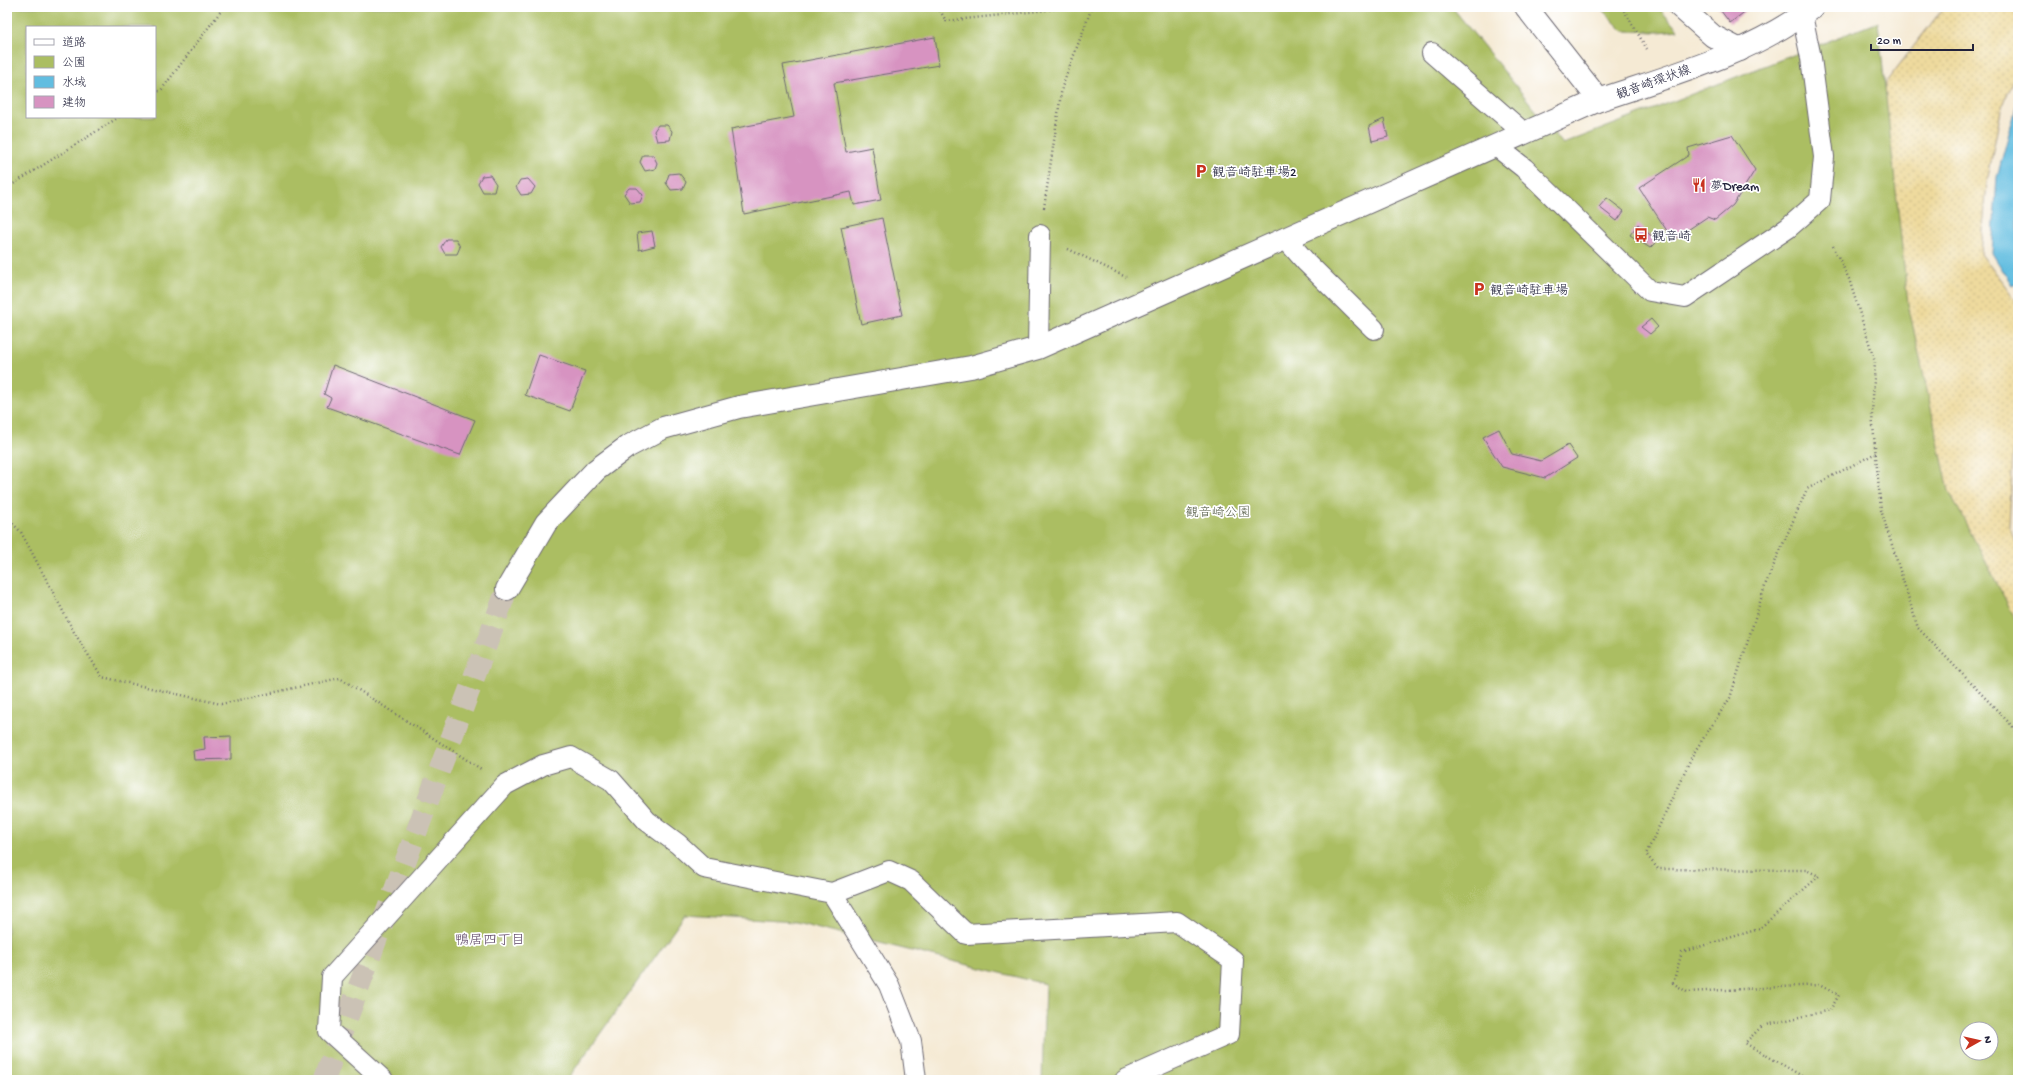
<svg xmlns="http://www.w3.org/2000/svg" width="2025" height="1087" viewBox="0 0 2025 1087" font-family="'Gochi Hand','Klee One',sans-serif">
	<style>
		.sand { fill: url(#sand-dots); stroke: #887e6c }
		.park { fill: #abbe62; stroke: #66704e; fill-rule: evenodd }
		.water { fill: #62bde0; stroke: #42708e }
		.building { fill: #d793c1 }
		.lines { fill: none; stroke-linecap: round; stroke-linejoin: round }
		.tertiary-tunnel { stroke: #cbc2b5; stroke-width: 22; stroke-dasharray: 22 11; stroke-linecap: butt }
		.service-casing { stroke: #6c6871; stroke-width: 22 }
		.minor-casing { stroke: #6c6871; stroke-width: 24 }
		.tertiary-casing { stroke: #6c6871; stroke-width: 24 }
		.secondary-casing { stroke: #6c6871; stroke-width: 24 }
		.path { stroke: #6c6871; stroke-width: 2.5; stroke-dasharray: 1 3; stroke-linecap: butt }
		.service { stroke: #fff; stroke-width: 20 }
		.minor { stroke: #fff; stroke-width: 22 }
		.tertiary { stroke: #fff; stroke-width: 22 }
		.secondary { stroke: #fff; stroke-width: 22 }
		.labels { text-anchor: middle; stroke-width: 3.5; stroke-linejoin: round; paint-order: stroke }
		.street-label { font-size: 13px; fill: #22223b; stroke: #fff }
		.poi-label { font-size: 13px; fill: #22223b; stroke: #fff; text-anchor: start }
		.park-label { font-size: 13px; fill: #59604b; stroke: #fff }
		.neighbourhood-label { font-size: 14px; fill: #614a6a; stroke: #fff }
	</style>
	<defs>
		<pattern id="sand-dots" width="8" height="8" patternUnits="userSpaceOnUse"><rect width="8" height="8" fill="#eeda9e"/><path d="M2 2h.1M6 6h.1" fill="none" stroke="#ccbb89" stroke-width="1.8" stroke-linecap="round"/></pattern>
	</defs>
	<rect width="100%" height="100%" fill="#fff"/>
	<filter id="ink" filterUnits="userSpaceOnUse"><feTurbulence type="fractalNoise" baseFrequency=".025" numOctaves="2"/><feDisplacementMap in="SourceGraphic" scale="8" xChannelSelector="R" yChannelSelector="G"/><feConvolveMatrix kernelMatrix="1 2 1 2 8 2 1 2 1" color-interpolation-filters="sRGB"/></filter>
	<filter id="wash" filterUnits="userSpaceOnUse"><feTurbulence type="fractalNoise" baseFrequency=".012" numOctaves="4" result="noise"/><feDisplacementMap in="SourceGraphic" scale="16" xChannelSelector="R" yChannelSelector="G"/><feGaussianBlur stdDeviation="0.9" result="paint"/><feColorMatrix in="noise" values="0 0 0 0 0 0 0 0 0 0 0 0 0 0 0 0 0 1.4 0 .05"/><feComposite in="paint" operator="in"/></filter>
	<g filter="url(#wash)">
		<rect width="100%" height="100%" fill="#f5ead4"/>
		<path class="sand" d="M1944 7H2018V70L2001 110 1987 182 1981 254 2018 303V370L2009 526 2018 551V627L1955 646 1859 230 1886 82Z"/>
		<path class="park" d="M7 7H1452L1563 144 1878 22 1908 304 1949 491 2018 624V1080H1042L1045 984 795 922 685 915 567 1080H7ZM27 27H155V117H27ZM1967 1029H1991V1053H1967Z
			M1599 7H1658L1678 30 1659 32 1623 31Z"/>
		<path class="water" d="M2018 100V282L2012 285 1992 253 1997 177Z"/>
		<g id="blocks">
			<path class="building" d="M1718 7H1751L1730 23Z
				M935 37 939 65 834 83 846 152 872 147 881 200 854 205 851 192 744 214 731 129 794 117 783 65Z
				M1384 119 1388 137 1372 141 1369 126Z
				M658 125H667L672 131 670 140 657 141 654 131Z
				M1732 135 1755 170 1733 205 1715 220 1707 217 1673 240 1639 188 1689 155 1688 148Z
				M643 155H653L657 163 655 169 645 171 640 162Z
				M679 173 686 182 683 189 671 190 666 183 669 174Z
				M490 175 496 184 494 192H483L478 183 482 176Z
				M528 179 535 187 531 194 521 195 516 187 520 180Z
				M629 188H637L643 195 640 202 630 203 624 194Z
				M1607 198 1624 211 1617 221 1599 207Z
				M882 218 902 315 861 324 841 227Z
				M1638 224 1657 241 1650 248 1630 235Z
				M652 231 655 246 639 250 637 233Z
				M446 239H456L460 247 457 254H445L441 247Z
				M1651 319 1658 327 1650 334 1641 327Z
				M539 355 585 371 570 411 525 395Z
				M333 365 475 420 460 455 327 407 331 398 324 394Z
				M1499 429 1512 454 1541 461 1568 445 1577 458 1545 478 1502 467 1483 437Z
				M231 736V759L194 760 193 751 205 749 204 737Z"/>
		</g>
	</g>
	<g filter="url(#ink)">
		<use href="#blocks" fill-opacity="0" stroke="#6c6871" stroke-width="1"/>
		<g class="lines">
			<path class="tertiary-tunnel" d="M324 1080 507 589"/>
			<defs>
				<path id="service" d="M1432 53 1524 133
					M1496 146 1524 168 1650 291 1685 297 1788 228 1820 200 1824 157 1811 58 1802 15
					M1285 238 1306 262 1374 329
					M1038 348 1040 235
					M832 893 889 985 911 1041 916 1080
					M383 1080 329 1031 332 977 505 785 543 765 571 757 611 780 647 821 678 844 704 868 832 893 889 871 911 881 966 934 1177 922 1233 960 1229 1034 1125 1080"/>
				<path id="minor" d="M1680 7 1713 36 1740 50"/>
				<path id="tertiary" d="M507 589 546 523 596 470 627 447 663 428 739 407 971 367 1038 348 1599 100"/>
				<path id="secondary" d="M1526 7 1599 100C1672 75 1751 54 1813 7"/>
			</defs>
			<use href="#service" class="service-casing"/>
			<use href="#minor" class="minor-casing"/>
			<use href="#tertiary" class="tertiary-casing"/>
			<use href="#secondary" class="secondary-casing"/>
			<path class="path" d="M938 7 946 21 1075 7
				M1622 7 1647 49
				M155 94 162 89 224 7
				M7 188 119 117
				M1044 208 1062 87 1092 7
				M1833 246 1849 279 1875 362 1872 415 1881 510 1918 628 2018 732
				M1068 249 1126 277
				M7 518 21 532 74 632 102 677 221 704 340 678 481 769
				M1809 1080 1745 1043 1762 1026 1830 1010 1839 995 1819 985 1687 992 1673 983 1682 952 1759 929 1819 876 1806 870 1658 869 1646 854 1693 754 1730 698 1766 583 1807 489 1876 453"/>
			<use href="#service" class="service"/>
			<use href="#minor" class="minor"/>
			<use href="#tertiary" class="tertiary"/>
			<use href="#secondary" class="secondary"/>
		</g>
	</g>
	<defs>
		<symbol id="parking-bare" viewBox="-9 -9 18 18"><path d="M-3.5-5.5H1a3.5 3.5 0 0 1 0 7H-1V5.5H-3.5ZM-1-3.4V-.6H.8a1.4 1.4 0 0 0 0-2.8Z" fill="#c8321e" stroke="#fff" stroke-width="2.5" paint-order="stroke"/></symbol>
		<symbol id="restaurant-bare" viewBox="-9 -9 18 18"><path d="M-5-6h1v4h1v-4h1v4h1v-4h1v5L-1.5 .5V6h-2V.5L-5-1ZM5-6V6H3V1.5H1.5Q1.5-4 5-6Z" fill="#c8321e" stroke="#fff" stroke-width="2.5" paint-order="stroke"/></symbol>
		<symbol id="bus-bare" viewBox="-9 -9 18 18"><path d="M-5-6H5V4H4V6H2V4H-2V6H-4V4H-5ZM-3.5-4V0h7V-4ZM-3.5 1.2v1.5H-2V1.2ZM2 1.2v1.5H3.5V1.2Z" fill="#c8321e" stroke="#fff" stroke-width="2.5" paint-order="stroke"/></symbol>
	</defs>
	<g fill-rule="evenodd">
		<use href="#parking-bare" x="1191" y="161" width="20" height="20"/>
		<use href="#restaurant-bare" x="1689" y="175" width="20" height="20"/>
		<use href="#bus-bare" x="1631" y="225" width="20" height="20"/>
		<use href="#parking-bare" x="1469" y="279" width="20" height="20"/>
	</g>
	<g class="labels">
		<g class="street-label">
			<text transform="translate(1653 81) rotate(-20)" y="5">観音崎環状線</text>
		</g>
		<g class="poi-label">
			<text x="1212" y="176">観音崎駐車場2</text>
			<text x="1710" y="190">夢Dream</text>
			<text x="1652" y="240">観音崎</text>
			<text x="1490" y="294">観音崎駐車場</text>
		</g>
		<g class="park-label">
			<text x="1218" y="516">観音崎公園</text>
		</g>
		<g class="neighbourhood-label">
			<text x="490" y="944">鴨居四丁目</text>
		</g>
	</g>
	<rect width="2025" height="1087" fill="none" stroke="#fff" stroke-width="24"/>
	<rect x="26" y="26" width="130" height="92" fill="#ffffff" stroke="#a7a7b1"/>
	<rect x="34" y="39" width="20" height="6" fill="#ffffff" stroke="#a7a7b1"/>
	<text x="62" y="46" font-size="12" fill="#22223b">道路</text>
	<rect x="34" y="56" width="20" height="12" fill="#abbe62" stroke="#a7a7b1"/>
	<text x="62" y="66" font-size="12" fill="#22223b">公園</text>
	<rect x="34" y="76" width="20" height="12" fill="#62bde0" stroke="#a7a7b1"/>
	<text x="62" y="86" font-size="12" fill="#22223b">水域</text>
	<rect x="34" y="96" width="20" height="12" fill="#d793c1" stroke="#a7a7b1"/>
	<text x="62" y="106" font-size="12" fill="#22223b">建物</text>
	<g transform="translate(1979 1041) rotate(82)"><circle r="19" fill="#ffffff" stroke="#a7a7b1"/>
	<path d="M0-3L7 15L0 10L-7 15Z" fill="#c8321e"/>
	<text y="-6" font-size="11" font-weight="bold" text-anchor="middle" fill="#22223b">N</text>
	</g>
	<path d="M1871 44v6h102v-6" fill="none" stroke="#22223b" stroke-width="2"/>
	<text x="1877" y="44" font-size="12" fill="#22223b" stroke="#ffffff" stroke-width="3" paint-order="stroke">20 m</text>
</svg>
